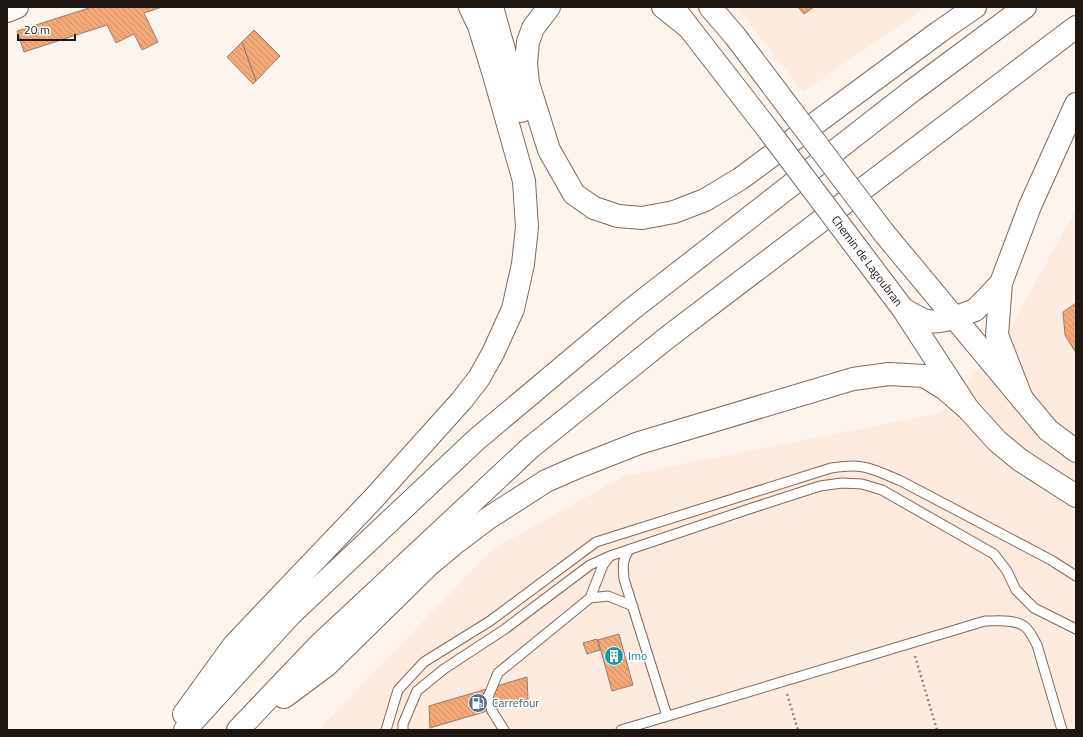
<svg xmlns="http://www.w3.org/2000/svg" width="1083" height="737" viewBox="0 0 1083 737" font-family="'Titillium Web',sans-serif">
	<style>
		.built { fill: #fdebdf }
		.building { fill: url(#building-back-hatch); stroke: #958073 }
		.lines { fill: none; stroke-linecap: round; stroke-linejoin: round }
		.lane-casing { stroke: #7e6a5d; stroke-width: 11 }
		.secondary-casing { stroke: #7e6a5d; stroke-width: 24 }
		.highway-casing { stroke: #7e6a5d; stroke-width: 24 }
		.path { stroke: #908782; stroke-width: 2.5; stroke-dasharray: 2 3; stroke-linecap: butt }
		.lane { stroke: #fff; stroke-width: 9 }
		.secondary { stroke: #fff; stroke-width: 22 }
		.highway { stroke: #fff; stroke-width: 22 }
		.secondary-bridge-casing { stroke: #7e6a5d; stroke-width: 24; stroke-linecap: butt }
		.secondary-bridge { stroke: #fff; stroke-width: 22 }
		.labels { text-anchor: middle; stroke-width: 3; stroke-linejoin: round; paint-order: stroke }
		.street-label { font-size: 12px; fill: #1e1611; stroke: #fff }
		.culture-label { font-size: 12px; fill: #0d838f; stroke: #fff; text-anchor: start }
		.service-label { font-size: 12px; fill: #4e5e75; stroke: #fff; text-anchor: start }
	</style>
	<defs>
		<pattern id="building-back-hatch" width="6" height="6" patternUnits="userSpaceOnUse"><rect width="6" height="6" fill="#f4a876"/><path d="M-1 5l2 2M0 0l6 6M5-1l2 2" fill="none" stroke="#d19065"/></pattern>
	</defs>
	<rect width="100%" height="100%" fill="#fef4ee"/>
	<path class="built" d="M737 7H925L803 92Z
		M1076 209V730H320L326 722 493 549 626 475 941 413 1005 338Z"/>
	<path class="building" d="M92 7H162L144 13 158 42 142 50 134 34 116 43 107 25 24 52 17 31Z
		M798 7H814L804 14Z
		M254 30 280 56 256 81 242 42Z
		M242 42 256 81 253 84 227 57Z
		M1076 303V353L1065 335 1063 312Z
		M619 634 633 685 612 691 598 640Z
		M597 639 600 650 587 654 583 643Z
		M527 677 528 699 430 728 429 706Z"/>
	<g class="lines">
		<defs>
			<path id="lane" d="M629 550C622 559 623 567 624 579L667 716
				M590 598 608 596 633 606
				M386 730 398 690 424 662 490 621 596 542 831 468C838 467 846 466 853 466 870 466 886 475 901 481L1051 560 1076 576
				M403 730V724L417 691 444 669 505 629 590 565 610 556 749 509 820 486 842 483 862 484 882 490 994 554 1007 571 1016 590 1034 608 1076 629
				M504 730 492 711 488 697 498 673 590 598 603 565 609 557
				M621 730 985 621C997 621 1014 619 1024 626 1030 630 1033 638 1037 645L1062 730"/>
			<path id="secondary" d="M710 7 735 36 793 113
				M7 11 17 7
				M676 11 769 131
				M884 233 1048 430 1076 451
				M860 252 903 309 968 409 997 441 1020 460 1076 496
				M903 309C925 322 929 325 954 318"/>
			<path id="highway" d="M492 7 521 111
				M549 7 533 28 528 42 526 63 528 83 549 150 574 194 594 208 618 216 642 218 674 212 705 200 740 179 939 32 975 7
				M663 7 688 27
				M954 318 975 310 988 297 1001 283
				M1022 399 997 335 1001 283 1030 206 1076 104
				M284 697 327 665 430 564 454 544 487 519 546 481 578 467 639 443 853 379 889 374 924 376 945 389 968 409
				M184 714 234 645 374 498 462 400 479 378 493 353 513 309 523 264 527 227 524 181 494 75 479 26 470 7
				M185 730 291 614 477 439 632 309 912 91 1025 7
				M238 730 319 645 530 448 668 337 1076 27"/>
		</defs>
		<use href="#lane" class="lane-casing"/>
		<use href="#secondary" class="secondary-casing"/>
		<use href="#highway" class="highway-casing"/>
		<path class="path" d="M915 656 937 730
			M787 694 798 730"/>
		<use href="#lane" class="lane"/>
		<use href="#secondary" class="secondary"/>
		<use href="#highway" class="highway"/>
		<defs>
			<path id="secondary-bridge" d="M793 113 884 233
				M769 131 860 252"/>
		</defs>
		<use href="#secondary-bridge" class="secondary-bridge-casing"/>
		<use href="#secondary-bridge" class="secondary-bridge"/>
	</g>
	<defs>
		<symbol id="building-disc" viewBox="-11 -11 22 22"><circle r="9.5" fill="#0f9aa8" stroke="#fff"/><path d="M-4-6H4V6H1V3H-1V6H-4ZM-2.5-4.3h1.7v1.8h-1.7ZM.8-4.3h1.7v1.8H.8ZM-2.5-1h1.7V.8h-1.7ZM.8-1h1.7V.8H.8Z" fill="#fff"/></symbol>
		<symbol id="fuel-disc" viewBox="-11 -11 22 22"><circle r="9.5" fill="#5c6f8a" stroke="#fff"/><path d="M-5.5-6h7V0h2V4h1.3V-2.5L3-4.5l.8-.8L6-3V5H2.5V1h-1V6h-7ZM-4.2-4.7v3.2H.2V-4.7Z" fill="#fff"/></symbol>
	</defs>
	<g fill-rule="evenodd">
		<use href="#building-disc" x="603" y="645" width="22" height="22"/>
		<use href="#fuel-disc" x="467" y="692" width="22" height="22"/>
	</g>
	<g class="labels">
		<g class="street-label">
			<text transform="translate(867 261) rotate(53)" y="4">Chemin de Lagoubran</text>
		</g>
		<g class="culture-label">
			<text x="628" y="660">Imo</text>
		</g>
		<g class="service-label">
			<text x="492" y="707">Carrefour</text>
		</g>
	</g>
	<rect width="1083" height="737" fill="none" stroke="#1e1611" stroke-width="16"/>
	<path d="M18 34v6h57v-6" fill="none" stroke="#1e1611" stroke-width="2"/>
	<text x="24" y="34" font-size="12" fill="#1e1611" stroke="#ffffff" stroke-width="3" paint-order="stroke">20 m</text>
</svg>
